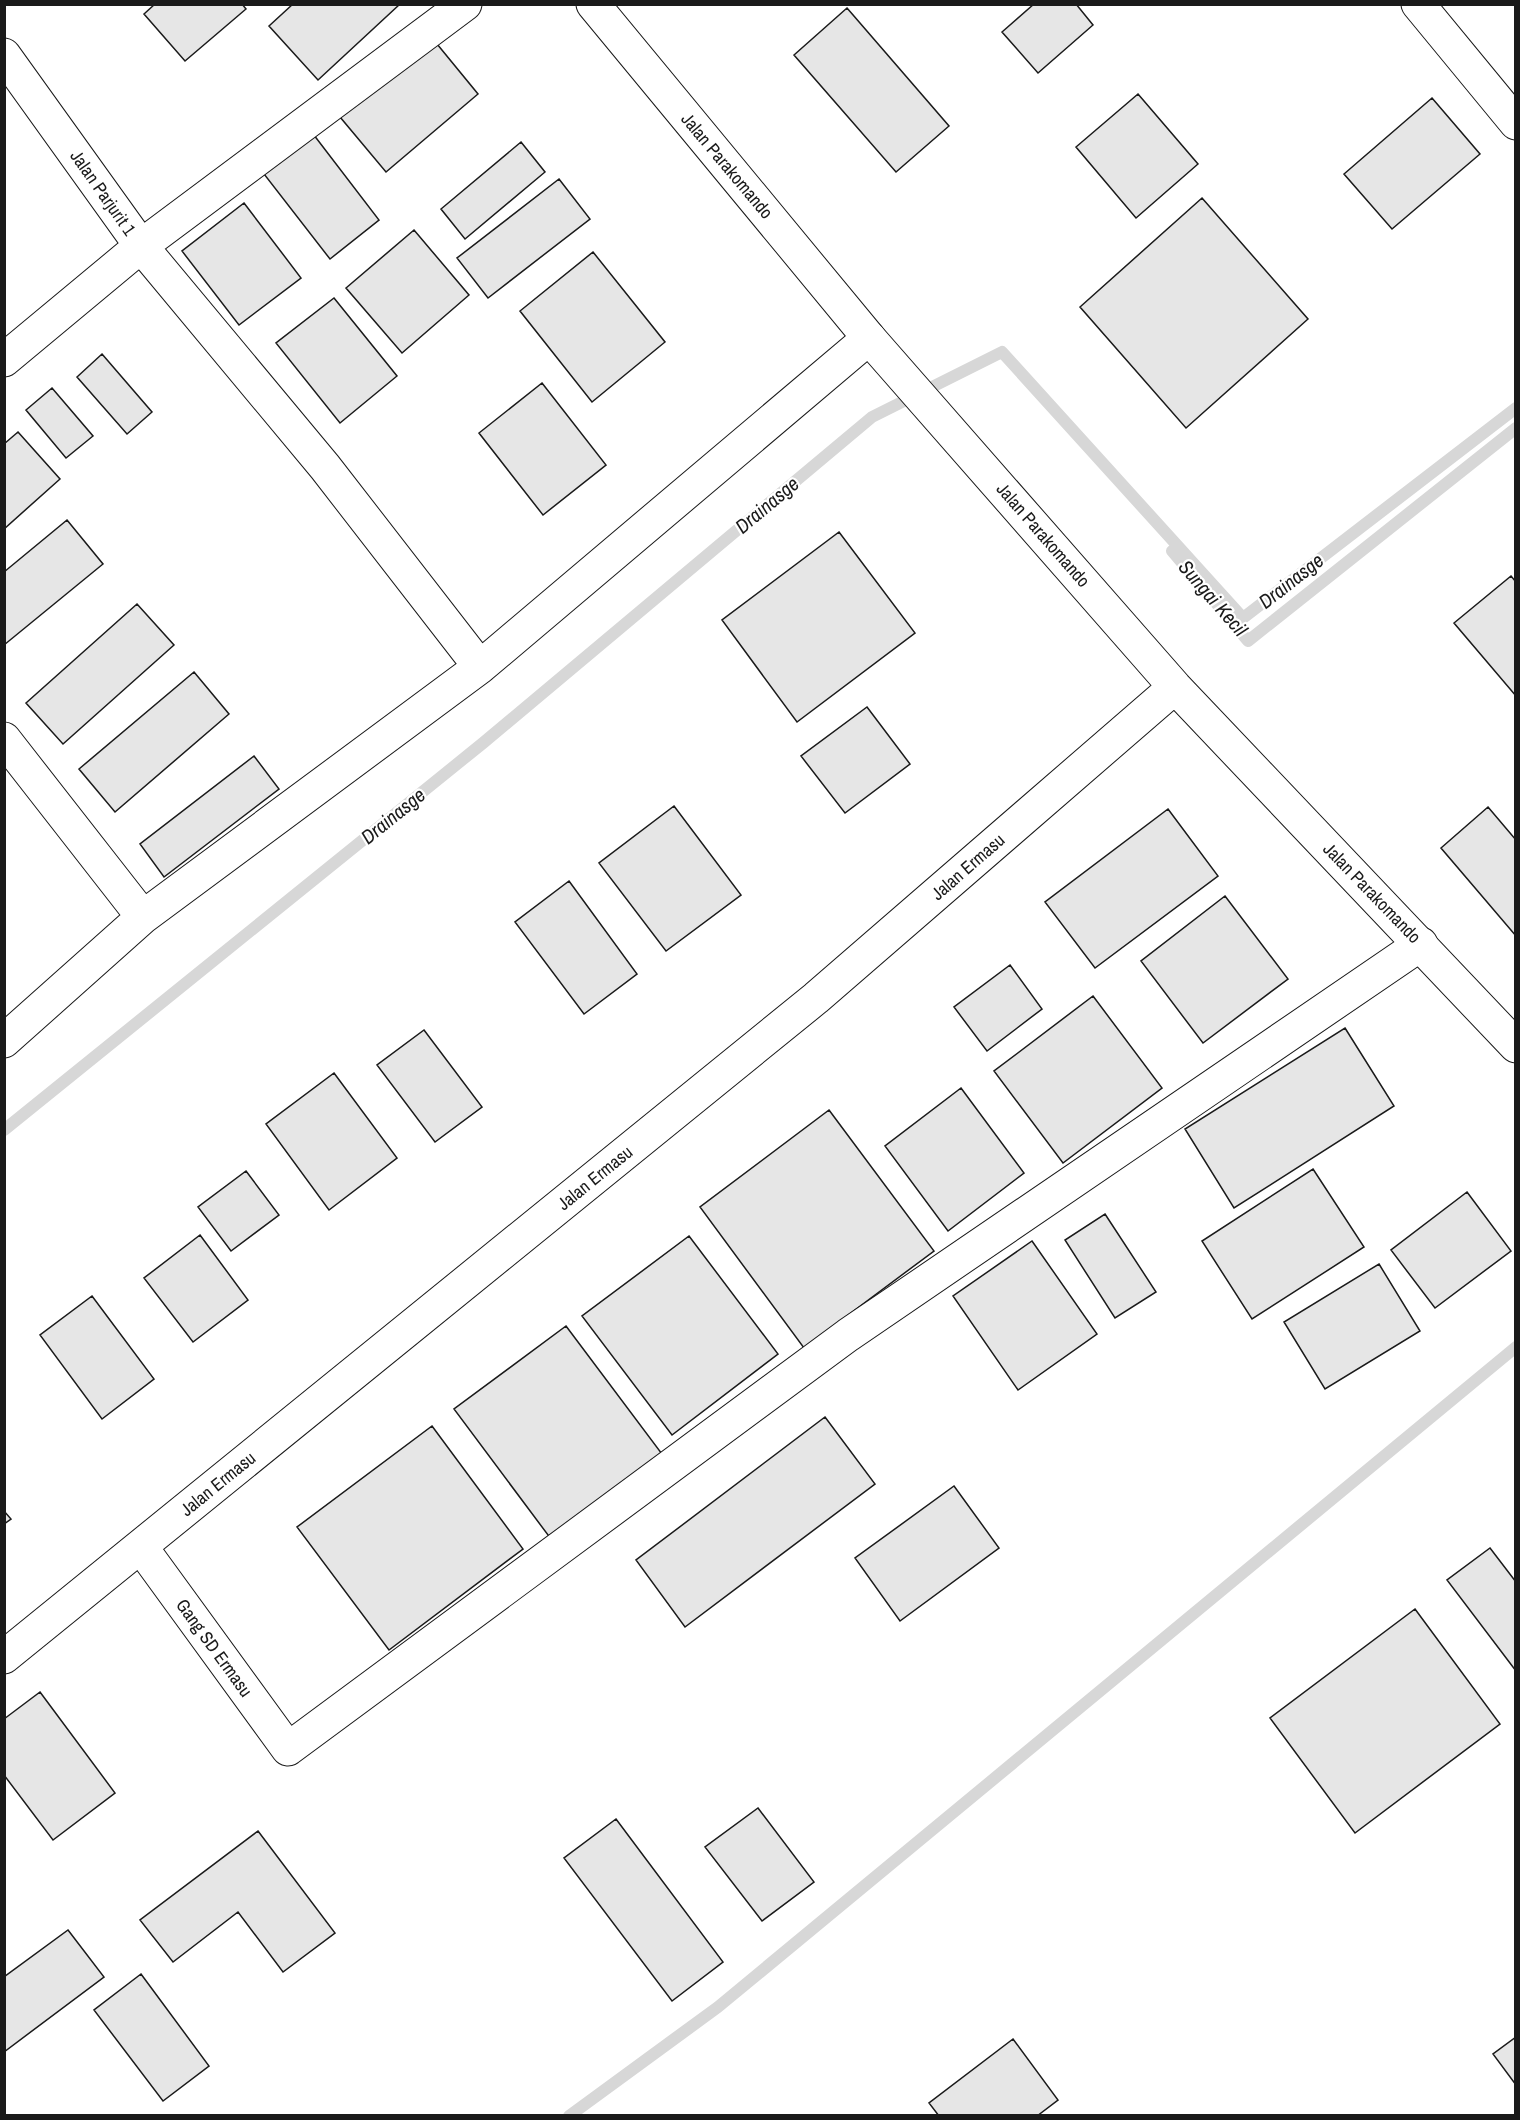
<svg xmlns="http://www.w3.org/2000/svg" width="1520" height="2120" viewBox="0 0 1520 2120" font-family="'Archivo Narrow',sans-serif">
	<style>
		.lines { fill: none; stroke-linecap: round; stroke-linejoin: round }
		.stream { stroke: #d7d7d7; stroke-width: 12 }
		.building { fill: #e6e6e6; stroke: #1a1a1a; stroke-width: 1.5 }
		.minor-casing { stroke: #1a1a1a; stroke-width: 35 }
		.tertiary-casing { stroke: #1a1a1a; stroke-width: 35 }
		.minor { stroke: #fff; stroke-width: 33 }
		.tertiary { stroke: #fff; stroke-width: 33 }
		.labels { text-anchor: middle; stroke-width: 4.5; stroke-linejoin: round; paint-order: stroke }
		.street-label { font-size: 18px; fill: #1a1a1a; stroke: #fff }
		.water-label { font-size: 20px; font-style: italic; fill: #1a1a1a; stroke: #fff }
	</style>
	<rect width="100%" height="100%" fill="#fff"/>
	<g class="lines">
		<path class="stream" d="M1172 551 1248 641 1516 428
			M4 1130 483 743 872 417 1002 352 1243 618 1516 408
			M569 2116 718 2007 1516 1347"/>
	</g>
	<path class="building" d="M155 4H242L246 9 185 61 144 14Z
		M293 4H400L318 80 269 26Z
		M1034 4H1076L1093 25 1038 73 1002 32Z
		M847 8 949 126 896 172 794 55Z
		M428 33 478 94 386 172 335 111Z
		M1138 94 1198 164 1136 218 1076 147Z
		M1432 98 1480 154 1392 229 1344 174Z
		M307 126 379 220 330 259 257 165Z
		M521 142 545 172 465 239 441 209Z
		M559 179 590 219 488 298 457 258Z
		M1202 198 1308 319 1186 428 1080 307Z
		M244 203 301 278 239 325 182 251Z
		M414 230 469 295 402 353 346 288Z
		M593 252 665 342 592 402 520 311Z
		M334 298 397 376 340 423 276 343Z
		M102 354 152 412 127 434 77 377Z
		M542 383 606 465 543 515 479 433Z
		M52 388 93 436 66 458 26 410Z
		M18 432 60 479 4 529V444Z
		M67 520 103 564 4 645V572Z
		M839 532 915 633 797 722 722 620Z
		M1511 576 1516 582V696L1454 623Z
		M137 604 174 645 63 744 26 703Z
		M194 672 229 714 115 812 79 769Z
		M867 707 910 764 845 813 801 756Z
		M254 756 279 789 164 877 140 844Z
		M674 806 741 895 666 951 599 863Z
		M1488 807 1516 840V936L1441 848Z
		M1168 809 1218 876 1095 968 1045 902Z
		M569 881 637 974 584 1014 515 922Z
		M1225 896 1288 979 1203 1043 1141 961Z
		M1010 965 1042 1009 987 1051 954 1007Z
		M1093 996 1162 1088 1063 1163 994 1071Z
		M1345 1028 1394 1106 1234 1208 1185 1129Z
		M424 1030 482 1107 435 1142 377 1065Z
		M334 1073 397 1158 329 1210 266 1124Z
		M961 1088 1024 1173 948 1231 885 1146Z
		M829 1110 934 1251 804 1348 700 1207Z
		M1313 1169 1364 1247 1252 1319 1202 1241Z
		M246 1171 279 1215 231 1251 198 1207Z
		M1467 1192 1511 1251 1435 1308 1391 1250Z
		M1105 1214 1156 1292 1115 1318 1065 1240Z
		M200 1235 248 1300 193 1342 144 1278Z
		M689 1236 778 1354 672 1435 582 1316Z
		M1032 1241 1097 1334 1018 1390 953 1296Z
		M1379 1264 1420 1331 1325 1389 1284 1322Z
		M92 1296 154 1379 102 1419 40 1335Z
		M566 1326 662 1454 551 1539 454 1409Z
		M825 1417 875 1484 685 1627 636 1560Z
		M432 1426 523 1549 389 1650 297 1527Z
		M954 1486 999 1548 900 1621 855 1558Z
		M4 1511 11 1519 4 1524Z
		M1490 1548 1516 1582V1671L1447 1580Z
		M1415 1609 1500 1724 1355 1833 1270 1718Z
		M40 1692 115 1793 53 1840 4 1775V1719Z
		M758 1808 814 1882 762 1921 705 1847Z
		M616 1819 723 1962 672 2001 564 1858Z
		M258 1831 335 1933 283 1972 238 1912 173 1962 140 1920Z
		M68 1930 104 1977 4 2052V1977Z
		M141 1974 209 2066 163 2101 94 2010Z
		M1516 2037V2085L1493 2054Z
		M1013 2039 1058 2100 1037 2116H939L929 2103Z"/>
	<g class="lines">
		<defs>
			<path id="minor" d="M465 4 141 246 325 467 480 667
				M1418 4 1516 123
				M4 55 141 246 4 360
				M4 739 143 917
				M4 1041 143 917 480 667 869 338
				M141 1547 288 1749 848 1335 1421 944"/>
			<path id="tertiary" d="M593 4 869 338 1175 687 1516 1046
				M4 1657 816 998 1175 687"/>
		</defs>
		<use href="#minor" class="minor-casing"/>
		<use href="#tertiary" class="tertiary-casing"/>
		<use href="#minor" class="minor"/>
		<use href="#tertiary" class="tertiary"/>
	</g>
	<g class="labels">
		<g class="street-label">
			<text transform="translate(727 166) rotate(50)" y="6">Jalan Parakomando</text>
			<text transform="translate(103 193) rotate(55)" y="6">Jalan Parjurit 1</text>
			<text transform="translate(1043 535) rotate(49)" y="6">Jalan Parakomando</text>
			<text transform="translate(968 867) rotate(-41)" y="6">Jalan Ermasu</text>
			<text transform="translate(1372 893) rotate(46)" y="6">Jalan Parakomando</text>
			<text transform="translate(595 1178) rotate(-39)" y="6">Jalan Ermasu</text>
			<text transform="translate(218 1484) rotate(-39)" y="6">Jalan Ermasu</text>
			<text transform="translate(214 1648) rotate(54)" y="6">Gang SD Ermasu</text>
		</g>
		<g class="water-label">
			<text transform="translate(767 505) rotate(-40)" y="7">Drainasge</text>
			<text transform="translate(1291 581) rotate(-38)" y="7">Drainasge</text>
			<text transform="translate(1213 598) rotate(49)" y="7">Sungai Kecil</text>
			<text transform="translate(393 816) rotate(-39)" y="7">Drainasge</text>
		</g>
	</g>
	<rect width="1520" height="2120" fill="none" stroke="#1a1a1a" stroke-width="12"/>
</svg>
